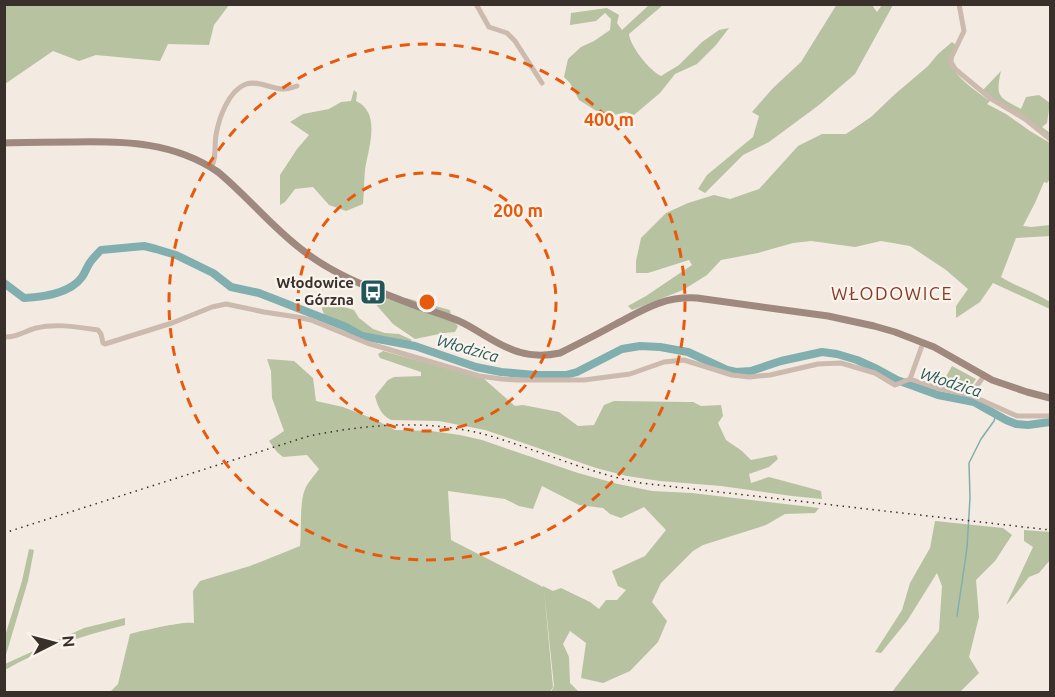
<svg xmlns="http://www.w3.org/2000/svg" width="1055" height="697" viewBox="0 0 1055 697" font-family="Ubuntu,sans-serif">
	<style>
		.green { fill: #b7c2a1; fill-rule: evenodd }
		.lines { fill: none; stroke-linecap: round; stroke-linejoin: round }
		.stream { stroke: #81aeaf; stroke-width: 1.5 }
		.river { stroke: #81aeaf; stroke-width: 8 }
		.street { stroke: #cbbaad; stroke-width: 5 }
		.secondary { stroke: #9f897e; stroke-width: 7 }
		.rail { stroke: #392f2b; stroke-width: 1.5; stroke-dasharray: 1.5 4.5; stroke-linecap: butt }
		.ring { fill: none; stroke: #e8590c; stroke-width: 3; stroke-dasharray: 10 8 }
		.labels { text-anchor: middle; stroke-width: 4.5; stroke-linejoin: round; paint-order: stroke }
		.poi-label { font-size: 15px; font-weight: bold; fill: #392f2b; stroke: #faf4ed; text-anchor: end }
		.water-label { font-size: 16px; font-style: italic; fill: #22575a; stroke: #faf4ed }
		.quarter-label { font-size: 18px; letter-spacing: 1.5px; fill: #853b27; stroke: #faf4ed }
		.centre { fill: #e8590c; stroke: #faf4ed; stroke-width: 3 }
		.ring-label { font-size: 18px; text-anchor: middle; font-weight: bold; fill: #e8590c; stroke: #faf4ed; stroke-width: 4.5; stroke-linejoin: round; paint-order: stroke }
	</style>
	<rect width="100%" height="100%" fill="#f3eae1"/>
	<path class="green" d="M5 4H229V5L214 25 209 45 168 44 160 61 96 55 79 61 53 51 5 84Z
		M837 4 872 5 877 12 882 5H893L855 74 819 105 769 142 743 155 705 193 698 189 707 175 753 137 759 116 752 112 773 88 801 62Z
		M649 5H663L629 34C630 46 650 71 661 76L679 65 702 42 719 30 729 28 716 45 697 64 675 74 660 93 634 115 626 112 606 117 579 100 570 83 564 77 568 59 581 47 594 41 610 30 611 19 605 13 596 21 570 25 571 13 607 8 619 15 617 23 622 30Z
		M952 42 956 45 952 68C963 82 975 91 990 101L987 104 1006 114 1030 131 1050 143V179L1047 183 1044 182 1035 203 1023 226 1031 227 1050 225V236L1016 238 1001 277C1017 287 1035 292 1050 302V309L993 283 980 302 956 318V306L968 289 946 270 910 246 881 241 855 247 811 241 793 243 758 253 721 260 707 275 683 290 632 310 628 306 646 296 692 265 689 260 648 273H636V261L641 238 666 213 688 203 714 195 730 199 759 189 798 146 822 134H846L871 117 894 95 928 66 938 54Z
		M1001 71C995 98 999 97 1021 109L1026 97 1039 95 1050 103 1047 123 1042 127 1050 133V136L992 98 983 90Z
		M354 90 357 93 356 101C382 113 368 149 365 170 364 181 364 192 363 204L346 211 329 205 313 187 295 189 285 202 280 205V175L297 149 309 135 290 122 303 114 329 109 341 102 351 101Z
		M377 295 392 299 406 298 450 310 452 320 458 326 455 332 444 333 415 339 393 324 372 300Z
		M326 296 337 305 354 310 359 318 373 329 385 333 399 334 412 340 409 342 389 338 354 335 328 324 322 309Z
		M383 351 483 378 515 406 523 405 559 412 578 426 594 425 604 405 614 401 687 402H693L701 406 721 405 723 416 718 423 726 440 742 451 751 460 776 455 778 459 769 467 749 474 751 483 769 477 821 491 822 499 792 496 721 486 660 481 627 476 596 468 485 430 439 421 391 420C381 415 378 407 375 396L388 380 394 377 421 376V372L380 358 378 354Z
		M267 359 294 361 313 378 316 401 343 407 374 419 395 430 431 431 460 435 482 440 578 473 618 484 652 491 692 493 819 508 815 513 785 514 766 525 703 545 693 551 661 583 652 602 667 621 658 642 630 671 603 683 581 678 586 643 570 631 563 644 569 657 570 683 579 692H551L554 686 544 590 553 687 550 692H110L118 684 130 634C144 630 156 628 170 625 180 624 183 622 194 623L193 591 200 581 250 566 300 546C302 529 299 504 305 489 308 482 315 475 319 469L307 455 283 457 277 452 269 441 284 431 272 398 271 371ZM542 486 579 505 603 508 610 514 621 518 644 507 666 530 645 556 612 571 618 586 626 590 617 600H606L599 609 590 602 561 588 553 591 543 586V587L451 540 448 491 505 499 519 506 533 509Z
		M952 366 976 379 968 391 964 392 940 387Z
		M935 521 1003 528 1012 535 995 561 976 580 979 617 969 657 979 673 960 692H892L939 631 942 586 937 573 907 621 881 653 875 652 902 610 910 583 930 548Z
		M1024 530 1050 532V560L1039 573 1029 577 1010 601 1006 605 1033 547 1024 541Z
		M29 549 34 550 28 581 5 658V636L22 581Z
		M125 618V625C83 636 42 648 5 670V664L84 628Z"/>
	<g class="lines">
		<path class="stream" d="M957 616 967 548 970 498 969 463 981 439 994 421 996 414"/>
		<path class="river" d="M4 283 24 298C43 297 70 294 82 277 85 273 86 269 89 264 92 259 97 254 101 250L144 246 156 249 176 255 213 273 231 287 259 293 346 327 362 336 415 346 476 367 501 372 535 375H566L577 372 622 349 640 346 660 347 688 352 727 370 736 372 751 371 781 361 822 352 837 354 857 360 877 369 897 380 938 395 974 402 1006 420 1016 424 1028 425 1050 422"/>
		<path class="street" d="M476 4 489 27 507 33 515 41 542 83
			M959 4 964 31 951 58V62L955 69 990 98 1025 119 1050 139
			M211 167C217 158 214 146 216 135 219 118 228 91 246 84 258 80 271 89 283 89 288 89 292 88 297 86
			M4 337C16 338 25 331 36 328 55 323 78 327 98 330L101 334 103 343 105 344 172 323 212 307 226 304 264 312 297 317 311 320 367 343 479 376 502 379 518 380H584L630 374 664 362 684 360 732 375 749 377 770 375 818 364 841 363 875 373 895 385 910 379 923 343
			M910 379 937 388 970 395 1017 416H1050
			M970 395 984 376"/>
		<path class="secondary" d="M4 143C28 142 51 142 74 142 125 141 174 142 218 172 247 196 271 226 301 249 333 275 373 289 411 304 427 310 443 314 459 321 479 330 497 346 519 352 532 356 546 356 560 353 578 344 596 335 614 325 643 310 663 296 697 298L828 316 874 326 895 332 934 347 992 380 1027 392 1050 398"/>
		<path class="rail" d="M4 533 309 436C367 424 429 419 487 435 539 450 588 473 641 483L1050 530"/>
	</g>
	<g class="ring">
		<circle cx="427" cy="302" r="129"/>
		<circle cx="427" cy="302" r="258"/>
	</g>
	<defs>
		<symbol id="bus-square" viewBox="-11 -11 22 22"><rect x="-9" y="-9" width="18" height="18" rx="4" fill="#22575a" stroke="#faf4ed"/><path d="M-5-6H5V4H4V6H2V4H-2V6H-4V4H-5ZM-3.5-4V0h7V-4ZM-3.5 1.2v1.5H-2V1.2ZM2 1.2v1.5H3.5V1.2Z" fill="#fff"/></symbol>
	</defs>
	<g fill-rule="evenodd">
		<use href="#bus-square" x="358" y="277" width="30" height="30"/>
	</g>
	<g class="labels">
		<g class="poi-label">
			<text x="354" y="288">Włodowice<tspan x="354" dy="17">- Górzna</tspan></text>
		</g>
		<g class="water-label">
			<text transform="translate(468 348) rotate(16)" y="6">Włodzica</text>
			<text transform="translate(951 382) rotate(18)" y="6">Włodzica</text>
		</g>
		<g class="quarter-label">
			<text x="892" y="300">WŁODOWICE</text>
		</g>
	</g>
	<circle cx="427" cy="302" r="9" class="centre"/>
	<g class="ring-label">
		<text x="609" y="126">400 m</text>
		<text x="518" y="217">200 m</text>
	</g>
	<rect width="1055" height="697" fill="none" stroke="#392f2b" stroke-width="12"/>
	<g transform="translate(54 643) rotate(84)" stroke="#faf4ed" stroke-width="4.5" paint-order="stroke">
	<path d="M0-4.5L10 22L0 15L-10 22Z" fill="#392f2b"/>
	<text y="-9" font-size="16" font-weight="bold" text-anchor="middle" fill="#392f2b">N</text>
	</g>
</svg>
